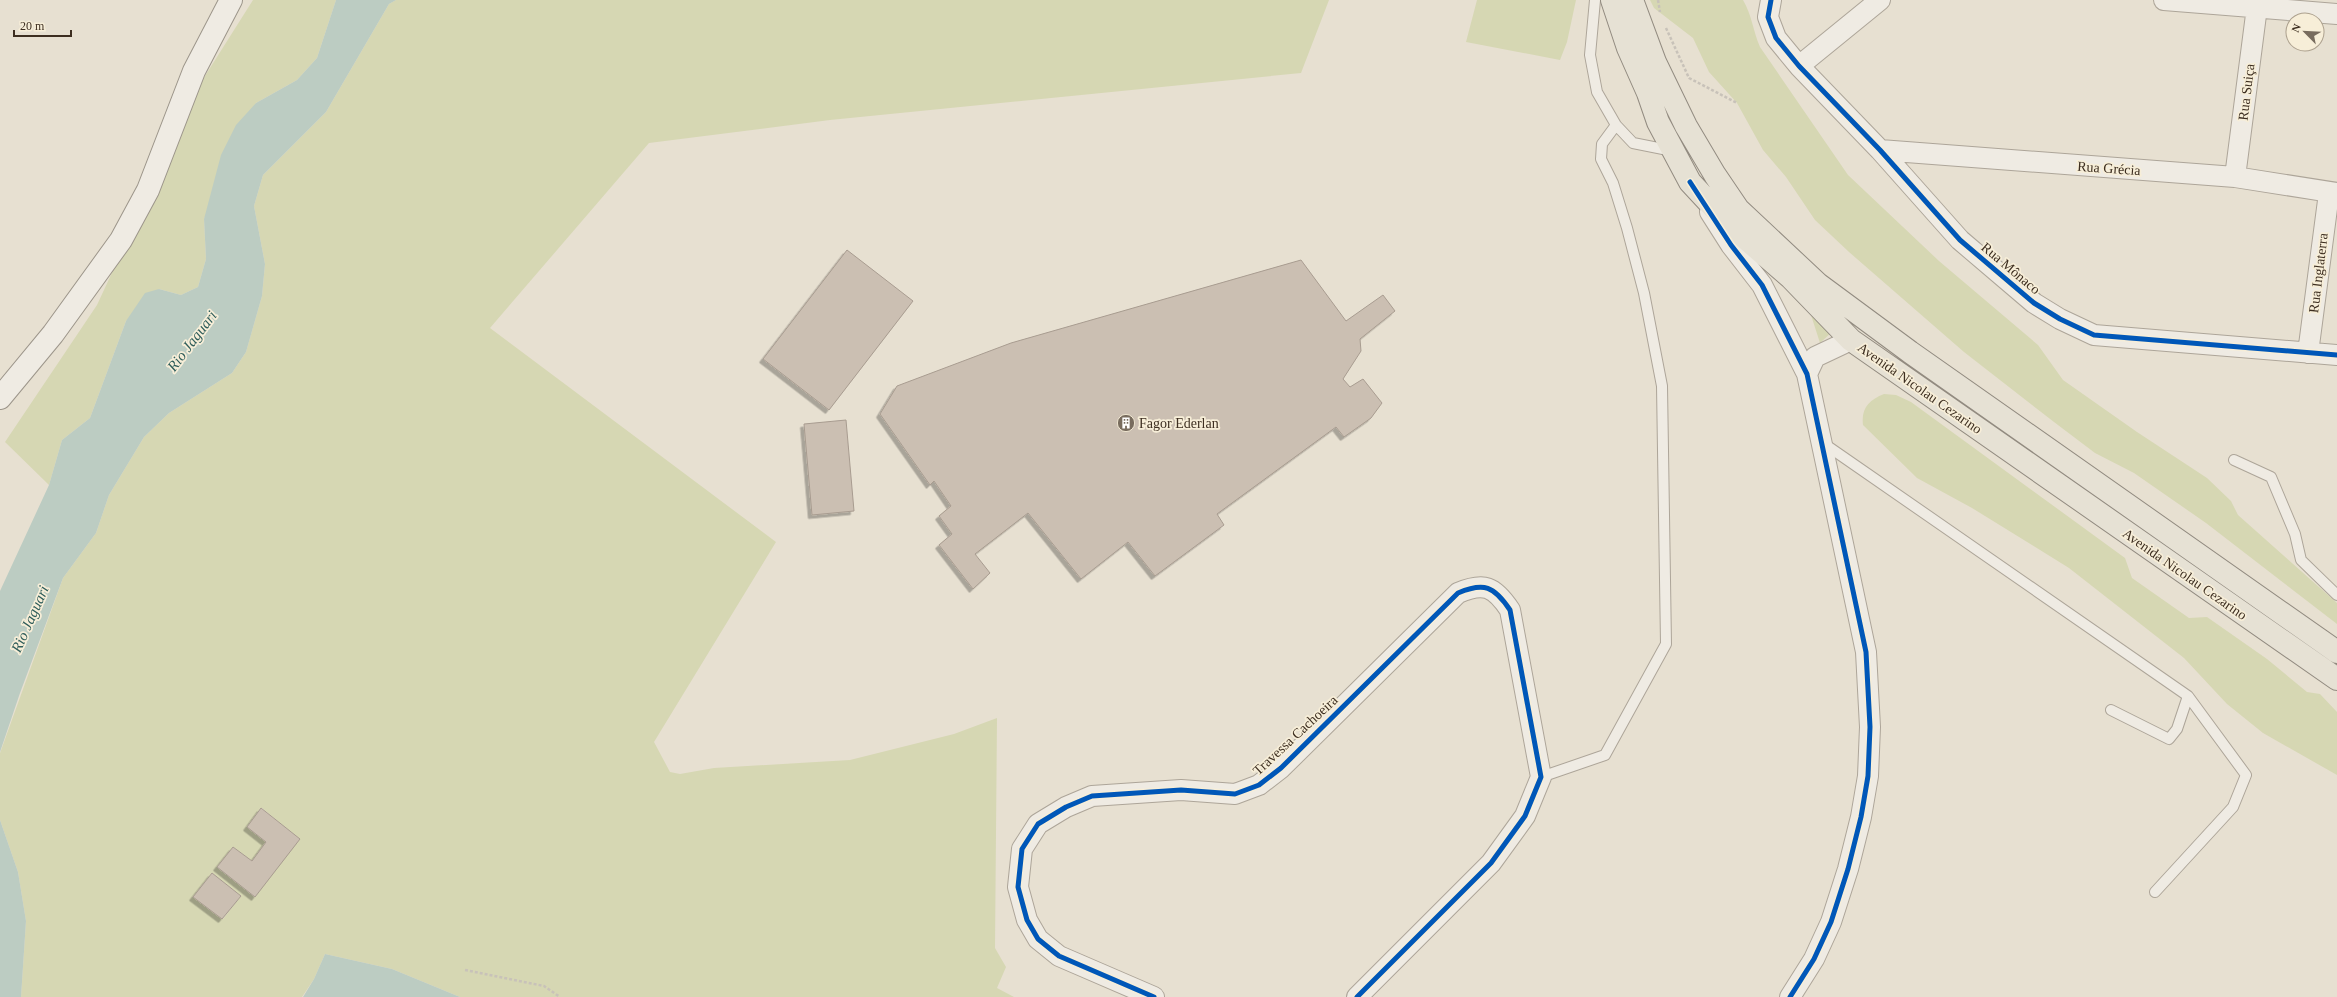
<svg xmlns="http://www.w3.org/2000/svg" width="2337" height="997" viewBox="0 0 2337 997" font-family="Georgia,serif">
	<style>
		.green { fill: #d6d7b3; fill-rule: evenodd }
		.water { fill: #bcccc2 }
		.building { fill: #cbbfb2; stroke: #a89c90; filter: url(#shadow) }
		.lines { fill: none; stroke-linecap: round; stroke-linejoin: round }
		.lane-casing { stroke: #ada599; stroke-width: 12 }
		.street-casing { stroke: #ada599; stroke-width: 22 }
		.secondary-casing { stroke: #9c958a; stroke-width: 24 }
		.primary-casing { stroke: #928b80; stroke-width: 24 }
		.path { stroke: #c8c2b9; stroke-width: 2.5; stroke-dasharray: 3 2; stroke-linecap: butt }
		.lane { stroke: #efebe3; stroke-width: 10 }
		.street { stroke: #efebe3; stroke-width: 20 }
		.secondary { stroke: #efebe3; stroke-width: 22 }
		.primary { stroke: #e6e1d4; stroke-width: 22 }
		.cycleway-casing { stroke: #f7eed8; stroke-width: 8 }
		.cycleway { stroke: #0057b8; stroke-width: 5 }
		.labels { text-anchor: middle; stroke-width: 3.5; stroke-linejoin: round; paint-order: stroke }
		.street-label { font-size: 14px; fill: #3d2e20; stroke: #f7eed8 }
		.poi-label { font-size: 14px; fill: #3d2e20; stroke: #f7eed8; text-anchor: start }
		.water-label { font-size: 15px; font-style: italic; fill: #2f5d5a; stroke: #f7eed8 }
	</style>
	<defs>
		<filter id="shadow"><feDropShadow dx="-3.5" dy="3.5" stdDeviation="0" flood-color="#0004"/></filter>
	</defs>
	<rect width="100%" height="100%" fill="#e7e0d1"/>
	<path class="green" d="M253 0H336L317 58 297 80 256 103 204 219 206 259 198 287 181 295 159 289 126 321 90 418 62 440 49 485 5 442 97 305 198 87Z
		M396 0H1329L1301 73 830 120 649 143 490 328 776 542 654 742 670 772 680 774 714 768 850 760 954 734 997 718 995 948 1006 967 997 988 1014 997H460L392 969 325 954 314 979 302 997H21L26 921 18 872 0 820V753L63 578 96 533 109 495 144 437 169 413 232 373 246 352 262 296 265 264 254 206 263 175 326 112 389 4ZM262 808 299 839 255 897 217 867 233 847 252 861 266 842 247 827ZM212 873 241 896 223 919 194 897Z
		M1477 0H1576L1567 42 1560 60 1466 42Z
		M1650 0H1743C1752 15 1753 31 1760 47L1848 175 1939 261 2038 345 2063 380 2137 432 2207 478 2231 501 2238 515 2337 603V624L2206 523 2134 473 2095 453 2054 422 1964 352 1849 252 1815 220 1786 177 1763 150 1737 103 1709 72 1693 38 1654 8Z
		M1811 315 1833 331 1820 343Z
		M1884 394 1896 395 1911 402 2125 558 2132 578 2189 618 2207 617 2267 659 2307 692 2320 694 2337 712V775L2263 733 2227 704 2184 658 2069 568 1972 508 1917 478 1863 425C1861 408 1869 400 1884 394Z"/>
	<path class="water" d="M336 0H396L389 4 326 112 263 175 254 206 265 264 262 296 246 352 232 373 169 413 144 437 109 495 96 533 63 578 20 693 0 752V591L49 485 62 440 90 418 126 321 145 293 159 289 181 295 198 287 206 259 204 219 221 155 236 125 256 103 297 80 317 58Z
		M0 820 18 872 26 921 21 997H0Z
		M325 954 392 969 460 997H303L314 979Z"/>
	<path class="building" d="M847 250 913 301 829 410 763 359Z
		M1301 260 1346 321 1383 295 1395 311 1360 339 1361 351 1343 379 1350 387 1363 379 1382 403 1371 418 1344 437 1336 427 1217 514 1224 525 1155 576 1128 542 1081 579 1028 513 975 554 990 573 973 589 939 545 952 534 939 516 951 506 934 481 930 485 880 414 897 386 1011 343Z
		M846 420 854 511 812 515 804 424Z
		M261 808 300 839 255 897 217 867 233 847 252 861 266 842 247 827Z
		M212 873 241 896 222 919 193 897Z"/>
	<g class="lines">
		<defs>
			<path id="lane" d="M1595 0 1590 55 1597 92 1616 125 1633 143 1673 151
				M1823 443 2188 696 2246 775 2233 807 2155 892
				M2234 460 2271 477 2295 534 2301 560 2337 595
				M2111 710 2169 739 2177 729 2188 696
				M1541 777 1605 755 1666 644 1662 386 1644 293 1627 228 1613 183 1601 159 1602 144 1616 125"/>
			<path id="street" d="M1771 0 1768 17 1776 38 1799 66 1880 150 1960 240 2034 303 2060 319 2094 335 2337 355
				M2164 0 2337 14
				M1799 66 1880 0
				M1880 150 2235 177 2337 193
				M2235 177 2257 7
				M1710 212 1731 245 1762 285 1807 374 1866 652 1870 727 1868 776 1861 817 1848 869 1831 922 1814 959 1790 997
				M2308 353 2329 193
				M1807 374 1815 357 1851 340
				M1154 997 1059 956 1038 939 1027 920 1018 887 1022 849 1038 824 1066 807 1092 796 1181 790 1235 794 1259 785 1281 768 1458 593C1484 582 1494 586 1510 610L1541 777 1525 816 1491 863 1357 997"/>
			<path id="secondary" d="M0 398 53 334 121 240 148 190 194 71 231 0"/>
			<path id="primary" d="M1612 0 1628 48 1648 93 1658 122 1690 182 1729 224 1791 278 1851 340 2337 679
				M1632 0 1655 62 1686 126 1715 175 1738 209 1818 284 1910 352 2337 652"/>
		</defs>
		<use href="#lane" class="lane-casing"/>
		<use href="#street" class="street-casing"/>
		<use href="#secondary" class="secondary-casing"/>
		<use href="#primary" class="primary-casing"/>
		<path class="path" d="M1658 0 1660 12
			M1666 28 1689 78 1737 103
			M465 970 544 986 560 997"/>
		<use href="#lane" class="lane"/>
		<use href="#street" class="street"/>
		<use href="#secondary" class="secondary"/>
		<use href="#primary" class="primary"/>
		<defs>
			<path id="cycleway" d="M1771 0 1768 17 1776 38 1799 66 1880 150 1960 240 2034 303 2060 319 2094 335 2337 355
				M1690 182 1731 245 1762 285 1807 374 1866 652 1870 727 1868 776 1861 817 1848 869 1831 922 1814 959 1790 997
				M1154 997 1059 956 1038 939 1027 920 1018 887 1022 849 1038 824 1066 807 1092 796 1181 790 1235 794 1259 785 1281 768 1458 593C1484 582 1494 586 1510 610L1541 777 1525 816 1491 863 1357 997"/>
		</defs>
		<use href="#cycleway" class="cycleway-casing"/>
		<use href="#cycleway" class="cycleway"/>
	</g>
	<defs>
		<symbol id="building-disc" viewBox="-11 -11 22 22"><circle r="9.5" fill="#786c5e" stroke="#f7eed8"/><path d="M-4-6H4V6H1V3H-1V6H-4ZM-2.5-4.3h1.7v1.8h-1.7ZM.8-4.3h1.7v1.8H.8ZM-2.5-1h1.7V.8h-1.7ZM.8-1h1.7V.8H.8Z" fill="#fff"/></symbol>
	</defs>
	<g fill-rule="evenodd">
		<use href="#building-disc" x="1116" y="413" width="20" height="20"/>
	</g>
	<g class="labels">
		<g class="street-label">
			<text transform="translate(2246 92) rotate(-83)" y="5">Rua Suiça</text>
			<text transform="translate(2109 168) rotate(4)" y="5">Rua Grécia</text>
			<text transform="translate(2011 268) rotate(40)" y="5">Rua Mônaco</text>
			<text transform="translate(2318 273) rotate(-83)" y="5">Rua Inglaterra</text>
			<text transform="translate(1920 388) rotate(35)" y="5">Avenida Nicolau Cezarino</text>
			<text transform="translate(2185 574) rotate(35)" y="5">Avenida Nicolau Cezarino</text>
			<text transform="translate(1295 735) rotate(-43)" y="5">Travessa Cachoeira</text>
		</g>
		<g class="poi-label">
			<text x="1139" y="428">Fagor Ederlan</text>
		</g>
		<g class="water-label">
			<text transform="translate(192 341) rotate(-53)" y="5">Rio Jaguari</text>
			<text transform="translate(30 619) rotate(-66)" y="5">Rio Jaguari</text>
		</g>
	</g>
	<g transform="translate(2305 32) rotate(294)"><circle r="19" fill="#f7eed8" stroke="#ada18e"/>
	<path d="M0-3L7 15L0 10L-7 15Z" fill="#786c5e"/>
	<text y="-6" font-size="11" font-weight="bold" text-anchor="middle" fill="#3d2e20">N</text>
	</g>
	<path d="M14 30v6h57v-6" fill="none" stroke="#3d2e20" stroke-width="2"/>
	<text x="20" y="30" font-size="12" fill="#3d2e20" stroke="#f7eed8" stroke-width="3" paint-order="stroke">20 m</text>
</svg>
